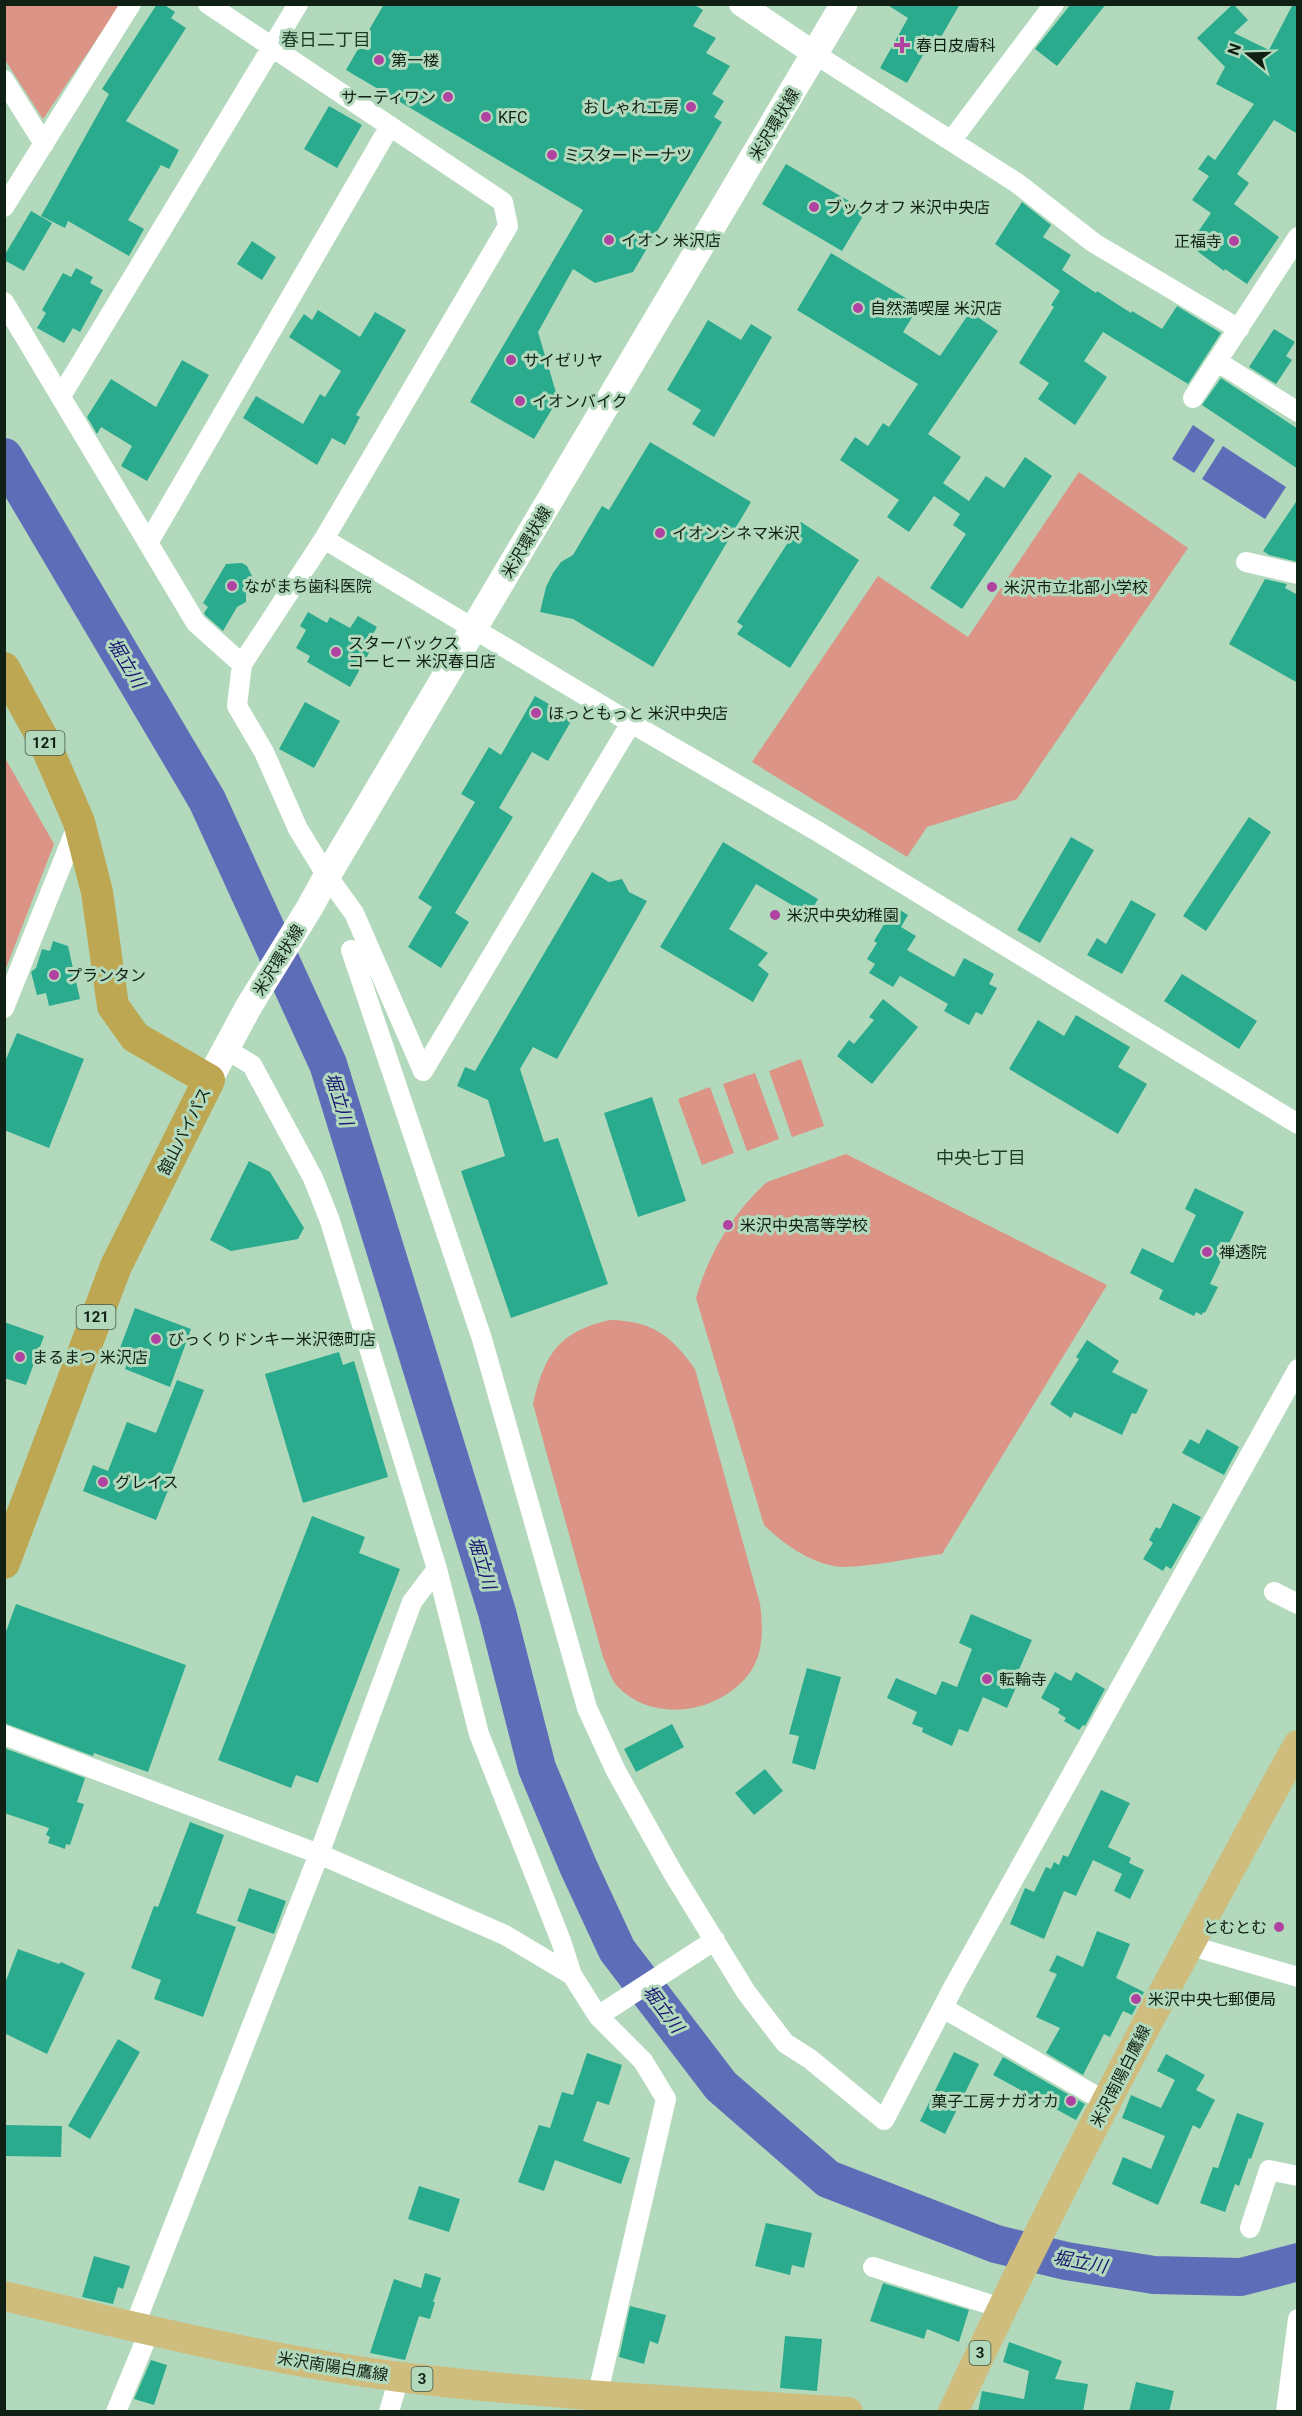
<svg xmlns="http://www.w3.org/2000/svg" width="1302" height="2416" viewBox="0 0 1302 2416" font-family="Roboto,'Noto Sans JP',sans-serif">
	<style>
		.green { fill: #db9485 }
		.water { fill: #5d6db8 }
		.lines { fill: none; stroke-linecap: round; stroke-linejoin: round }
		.river { stroke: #5d6db8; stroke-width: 38 }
		.building { fill: #2bab8d }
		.minor { stroke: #fff; stroke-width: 20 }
		.tertiary { stroke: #fff; stroke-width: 24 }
		.secondary { stroke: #fff; stroke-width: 27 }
		.primary { stroke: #cebd7d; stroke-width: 30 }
		.trunk { stroke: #bea752; stroke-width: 32 }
		.poi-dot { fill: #b043a2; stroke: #b3d9bc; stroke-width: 2 }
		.labels { text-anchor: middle; stroke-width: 6; stroke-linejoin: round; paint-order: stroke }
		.shield { fill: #b3d9bc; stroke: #425847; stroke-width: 1.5 }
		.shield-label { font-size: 15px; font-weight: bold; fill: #112015 }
		.poi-label { font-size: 16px; fill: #112015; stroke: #b3d9bc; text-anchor: start }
		.street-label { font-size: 16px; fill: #112015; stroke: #b3d9bc }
		.neighbourhood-label { font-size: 18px; fill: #1b3d26; stroke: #b3d9bc }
		.water-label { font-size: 18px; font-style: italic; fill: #181570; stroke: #b3d9bc }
	</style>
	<rect width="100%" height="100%" fill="#b3d9bc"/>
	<path class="green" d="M4 5H120L43 119 5 60Z
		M1079 472 1188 548 1017 799 927 827 907 857 752 762 878 576 968 637Z
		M5 758 54 844 5 971Z
		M801 1059 824 1126 792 1137 769 1071Z
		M755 1073 779 1139 747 1151 723 1084Z
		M710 1087 734 1153 702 1165 678 1099Z
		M846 1154 1107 1285 942 1554C910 1558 877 1566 845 1567 816 1567 784 1545 764 1525L696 1298C709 1253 732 1214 767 1182Z
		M610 1320C652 1321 671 1335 695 1369L760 1604C763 1627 764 1651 751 1671 722 1713 654 1725 617 1686 611 1679 607 1666 603 1657L533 1404C544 1355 559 1331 610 1320Z"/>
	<path class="water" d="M1193 425 1215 440 1194 473 1172 459Z
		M1223 446 1286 487 1265 519 1202 479Z"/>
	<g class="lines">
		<path class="river" d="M4 457 207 800 328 1064 497 1612 537 1768 578 1866 617 1950 721 2086 828 2179 996 2244 1066 2261 1154 2275 1241 2277 1298 2262"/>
	</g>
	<path class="building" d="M157 4H163L175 12 171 18 186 28 126 121 179 150 169 169 161 165 128 220 144 229 129 256 68 221 65 228 41 216 109 94 102 89Z
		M384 4H693L703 10 693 26 716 38 706 53 730 66 712 94 724 101 714 117 722 122 633 272 595 283 573 269 538 332 558 399 534 439 470 402 583 210 346 70Z
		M886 4H960L941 37 935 34 907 83 880 68 908 18Z
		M1071 4H1106L1057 66 1035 49Z
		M1233 4 1248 20 1234 33 1269 50 1293 4H1298V134L1274 120 1237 174 1249 183 1234 204 1279 237 1247 284 1225 269 1224 271 1189 245 1211 213 1192 200 1209 176 1198 169 1208 155 1215 160 1254 104 1216 84 1225 67 1197 38Z
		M329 106 362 125 337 168 304 149Z
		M786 164 866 211 842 251 762 204Z
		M1022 202 1051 225 1043 237 1071 255 1062 270 1096 293 1097 291 1131 313 1132 311 1162 329 1177 306 1221 333 1188 384 1103 332 1084 361 1107 377 1075 425 1038 399 1049 383 1019 363 1054 307 1051 305 1060 291 995 244Z
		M31 211 52 223 24 271 4 260V256Z
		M252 241 276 257 262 280 237 264Z
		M831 253 919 306 903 332 940 356 970 312 998 331 928 434 961 457 943 483 969 501 986 476 1004 488 1025 457 1052 476 962 609 930 588 966 534 953 525 960 514 934 496 909 532 887 517 899 500 840 460 855 437 868 446 883 423 889 427 918 384 797 310Z
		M76 268 93 277 90 283 103 290 80 332 73 328 64 343 37 328 46 313 42 310 63 273 71 277Z
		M318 310 360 337 375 312 406 330 356 415 360 417 345 445 332 438 317 465 243 418 256 396 303 424 320 394 325 397 341 371 289 337 304 314 312 320Z
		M708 320 741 340 751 324 772 337 714 437 692 424 701 410 667 390Z
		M1274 329 1295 342 1286 356 1292 360 1276 384 1249 367Z
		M182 360 209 375 147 481 121 466 132 446 101 427 97 434 87 417 111 379 156 407Z
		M1221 378 1298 429V469L1202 405Z
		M650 442 751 502 653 667 573 619 540 612 546 587 553 573 561 562 573 555 602 506 609 510Z
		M1298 499V562L1269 555 1263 551Z
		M801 522 859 560 790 668 737 634 743 626 737 622Z
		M242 563 247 566 254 580 246 593V602L237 607 223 631 205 615 204 613 208 607 203 603 226 564Z
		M1265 579 1287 584 1285 588 1298 595V683L1229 644Z
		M308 612 327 623 330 617 350 628 358 616 377 627 369 641 374 644 350 687 307 662 310 656 296 648 306 630 300 626Z
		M535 696 573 718 548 761 532 752 499 808 513 817 455 913 469 922 441 968 408 947 432 907 418 898 475 802 461 794 489 747 501 755Z
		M305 702 340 721 314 768 279 749Z
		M1249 817 1271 832 1206 931 1183 916Z
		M1071 837 1094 850 1040 943 1017 930Z
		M723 842 818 899 809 915 756 884 729 929 768 953 758 965 769 974 753 1002 660 947Z
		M592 872 609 882 622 879 629 892 647 901 557 1059 533 1047 520 1069 544 1142 558 1138 608 1284 511 1318 461 1171 505 1156 488 1100 457 1086 465 1067 475 1071Z
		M1131 900 1156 914 1122 974 1087 955 1097 938 1106 944Z
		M892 905 908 915 901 927 916 936 907 950 954 977 964 958 994 974 989 984 997 988 982 1015 976 1012 969 1025 944 1011 948 1004 900 976 893 987 869 973 875 964 867 959 877 943 874 941 886 921 883 920Z
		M53 941 68 946 80 999 49 1006 46 993 37 995 31 972 36 968 42 949 50 951Z
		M1182 974 1257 1021 1239 1049 1164 1001Z
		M883 999 918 1027 872 1084 837 1056 849 1040 854 1044 874 1020 869 1017Z
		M1076 1015 1130 1047 1118 1067 1147 1084 1118 1134 1009 1069 1038 1020 1064 1036Z
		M17 1033 84 1059 49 1148 4 1130V1064Z
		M652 1097 686 1201 638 1217 604 1113Z
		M249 1161 270 1172 304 1228 298 1239 231 1251 210 1240Z
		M1195 1188 1244 1212 1210 1284 1218 1287 1205 1313 1203 1312 1202 1315 1196 1312 1194 1316 1159 1299 1163 1290 1130 1273 1142 1248 1173 1263 1196 1215 1185 1209Z
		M135 1308 191 1329 170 1387 125 1369 132 1352 120 1348Z
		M4 1322 44 1336 26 1385 4 1378Z
		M1087 1340 1119 1361 1112 1372 1148 1390 1136 1414 1132 1413 1122 1435 1074 1412 1071 1418 1050 1404 1079 1359 1076 1357Z
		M339 1352 343 1365 354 1361 388 1477 303 1503 265 1374Z
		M177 1380 204 1390 168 1482 171 1483 156 1520 83 1491 93 1465 108 1471 127 1422 156 1433Z
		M1207 1429 1239 1447 1224 1475 1182 1453 1190 1439 1199 1444Z
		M1173 1503 1201 1517 1171 1569 1166 1566 1163 1571 1143 1559 1153 1543 1149 1540 1156 1527 1160 1529Z
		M312 1516 365 1537 359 1553 400 1569 318 1783 296 1775 291 1788 218 1760Z
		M16 1604 186 1665 148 1772 94 1753 93 1756 4 1723V1637Z
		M971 1614 1032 1640 1013 1683 1017 1685 1007 1708 983 1697 968 1732 959 1729 952 1746 922 1732 923 1728 912 1724 917 1712 887 1698 896 1678 936 1695 942 1681 957 1687 972 1649 959 1643Z
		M807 1668 841 1677 815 1770 792 1763 799 1736 789 1734Z
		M1055 1672 1071 1681 1076 1672 1105 1689 1085 1726 1083 1725 1079 1730 1064 1721 1066 1718 1058 1713 1060 1709 1041 1698Z
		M672 1724 684 1747 636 1772 624 1749Z
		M4 1748 85 1778 77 1802 84 1804 70 1845 66 1844 65 1849 48 1843 50 1837 46 1835 49 1828 4 1813Z
		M765 1769 783 1791 754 1815 735 1793Z
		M1101 1790 1130 1803 1108 1847 1131 1858 1129 1863 1144 1870 1130 1899 1114 1891 1122 1874 1093 1860 1076 1896 1064 1891 1044 1939 1010 1924 1025 1888 1034 1892 1046 1867 1051 1869 1054 1862 1059 1865 1063 1855 1068 1857Z
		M190 1822 224 1835 196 1913 236 1927 203 2017 154 1999 161 1980 131 1968 154 1906 158 1907Z
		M249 1888 286 1901 274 1934 237 1921Z
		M1097 1931 1130 1944 1116 1978 1144 1992 1132 2015 1123 2011 1110 2037 1104 2034 1083 2075 1046 2053 1060 2028 1036 2017 1057 1974 1049 1971 1057 1955 1083 1967Z
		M18 1949 59 1964 61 1962 85 1973 47 2054 4 2033V1986Z
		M118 2039 140 2052 90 2139 68 2126Z
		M954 2052 979 2064 945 2134 920 2121Z
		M587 2053 622 2065 609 2105 597 2101 583 2141 630 2158 621 2184 555 2160 544 2191 518 2182 539 2125 550 2128 562 2092 573 2095Z
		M1166 2054 1205 2075 1196 2090 1215 2100 1200 2129 1193 2125 1158 2205 1112 2184 1123 2157 1151 2169 1165 2136 1122 2118 1131 2095 1161 2108 1175 2080 1157 2071Z
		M1003 2057 1085 2104 1076 2120 993 2075Z
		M1237 2113 1264 2123 1251 2159 1249 2158 1239 2186 1235 2184 1225 2212 1200 2203 1213 2167 1218 2168Z
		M4 2125 62 2126 61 2157 4 2156Z
		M419 2186 460 2199 449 2232 408 2219Z
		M766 2223 812 2233 804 2268 792 2265 790 2275 755 2266Z
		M94 2256 130 2266 123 2289 118 2287 113 2304 82 2297Z
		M425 2273 441 2278 433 2302H435L430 2319 419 2316 405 2360 370 2353 394 2279 421 2288Z
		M883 2283 969 2310 959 2342 927 2329 924 2339 870 2321Z
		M630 2306 666 2315 658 2344 650 2341 644 2364 619 2357Z
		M785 2336 822 2339 817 2391 780 2388Z
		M1009 2342 1062 2361 1055 2379 1088 2384 1083 2412H978L982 2391 1024 2399 1029 2371 1003 2362Z
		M151 2360 167 2365 154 2405 134 2399Z
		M1136 2382 1174 2391 1169 2412H1129Z"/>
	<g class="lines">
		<path class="minor" d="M208 4 503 202 508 226 324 539 242 664 237 706 264 752 298 829 327 876 354 913 423 1071
			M815 54 1017 183 1094 243 1239 329
			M4 80 44 144
			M951 141 1054 4
			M4 207 131 4
			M4 302 196 623 242 664
			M1218 362 1298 412
			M61 396 298 4
			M1193 398 1298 237
			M324 539 631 723 817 831 1298 1124
			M148 543 390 126
			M1246 562 1298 574
			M351 950 482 1339 587 1708 616 1771 673 1873 746 1992 785 2043 810 2059 884 2120 954 1986 1298 1369
			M4 1008 78 824
			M226 1049 252 1065 313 1178 330 1221 437 1569 479 1734 561 1941 572 1975 598 2016 643 2061 666 2099 597 2397
			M423 1071 631 723
			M1274 1592 1298 1604
			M4 1735 319 1854 505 1935 572 1975
			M1188 1945 1298 1977
			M943 2008 1106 2102
			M598 2016 715 1940
			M1250 2228 1269 2170 1298 2176
			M873 2267 1001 2308
			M134 2327 319 1854 412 1602 437 1569
			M116 2412 149 2332
			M389 2412 399 2377
			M1286 2412 1298 2319"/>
		<path class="tertiary" d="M741 4 815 54"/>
		<path class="secondary" d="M209 1080 249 1006 310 907 327 876 844 4"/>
		<path class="primary" d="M4 2296C135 2327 266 2360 400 2377 549 2395 698 2402 848 2412
			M953 2412C1059 2185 1177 1964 1298 1745"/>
		<path class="trunk" d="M4 668 43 739 79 822 97 892 113 1006 135 1037 209 1080 116 1266 4 1563"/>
	</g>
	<g class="poi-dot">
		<path d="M899 36h6v6h6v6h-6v6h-6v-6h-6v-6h6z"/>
		<circle cx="379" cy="60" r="6"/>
		<circle cx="448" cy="97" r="6"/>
		<circle cx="691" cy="107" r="6"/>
		<circle cx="486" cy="117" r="6"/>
		<circle cx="552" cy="155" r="6"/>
		<circle cx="814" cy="207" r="6"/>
		<circle cx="609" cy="240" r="6"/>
		<circle cx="1234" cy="241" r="6"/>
		<circle cx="858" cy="308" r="6"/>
		<circle cx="511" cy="360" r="6"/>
		<circle cx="520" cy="401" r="6"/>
		<circle cx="660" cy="533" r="6"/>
		<circle cx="232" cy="586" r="6"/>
		<circle cx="992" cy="587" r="6"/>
		<circle cx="336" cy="652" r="6"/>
		<circle cx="536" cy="713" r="6"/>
		<circle cx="775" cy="915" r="6"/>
		<circle cx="54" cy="975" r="6"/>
		<circle cx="728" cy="1225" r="6"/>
		<circle cx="1207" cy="1252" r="6"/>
		<circle cx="156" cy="1339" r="6"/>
		<circle cx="20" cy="1357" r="6"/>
		<circle cx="103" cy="1482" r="6"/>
		<circle cx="987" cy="1679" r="6"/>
		<circle cx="1279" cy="1927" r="6"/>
		<circle cx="1136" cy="1999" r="6"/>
		<circle cx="1071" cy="2101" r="6"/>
	</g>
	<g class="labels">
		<g class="shield">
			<rect x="25.5" y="731" width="39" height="24" rx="4.5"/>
			<rect x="76.5" y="1305" width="39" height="24" rx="4.5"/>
			<rect x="969.5" y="2341" width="21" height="24" rx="4.5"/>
			<rect x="411.5" y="2367" width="21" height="24" rx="4.5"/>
		</g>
		<g class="shield-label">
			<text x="45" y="748">121</text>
			<text x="96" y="1322">121</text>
			<text x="980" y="2358">3</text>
			<text x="422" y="2384">3</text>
		</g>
		<g class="poi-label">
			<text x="916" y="51">春日皮膚科</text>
			<text x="391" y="66">第一楼</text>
			<text x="436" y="103" text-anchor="end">サーティワン</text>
			<text x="679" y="113" text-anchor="end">おしゃれ工房</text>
			<text x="498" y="123">KFC</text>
			<text x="564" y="161">ミスタードーナツ</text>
			<text x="826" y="213">ブックオフ 米沢中央店</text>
			<text x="621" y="246">イオン 米沢店</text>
			<text x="1222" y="247" text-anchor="end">正福寺</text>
			<text x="870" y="314">自然満喫屋 米沢店</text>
			<text x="523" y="366">サイゼリヤ</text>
			<text x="532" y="407">イオンバイク</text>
			<text x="672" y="539">イオンシネマ米沢</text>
			<text x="244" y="592">ながまち歯科医院</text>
			<text x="1004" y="593">米沢市立北部小学校</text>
			<text x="348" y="649">スターバックス<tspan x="348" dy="18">コーヒー 米沢春日店</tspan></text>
			<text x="548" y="719">ほっともっと 米沢中央店</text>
			<text x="787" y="921">米沢中央幼稚園</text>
			<text x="66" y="981">プランタン</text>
			<text x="740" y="1231">米沢中央高等学校</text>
			<text x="1219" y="1258">禅透院</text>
			<text x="168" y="1345">びっくりドンキー米沢徳町店</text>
			<text x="32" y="1363">まるまつ 米沢店</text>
			<text x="115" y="1488">グレイス</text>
			<text x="999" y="1685">転輪寺</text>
			<text x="1267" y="1933" text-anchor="end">とむとむ</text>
			<text x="1148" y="2005">米沢中央七郵便局</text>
			<text x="1059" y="2107" text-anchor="end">菓子工房ナガオカ</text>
		</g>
		<g class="street-label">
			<text transform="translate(774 124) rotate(-59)" y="6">米沢環状線</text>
			<text transform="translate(526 542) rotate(-59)" y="6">米沢環状線</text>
			<text transform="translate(278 960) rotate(-58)" y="6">米沢環状線</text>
			<text transform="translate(184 1131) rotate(-63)" y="6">舘山バイパス</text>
			<text transform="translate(1120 2076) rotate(-63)" y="6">米沢南陽白鷹線</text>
			<text transform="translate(333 2366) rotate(9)" y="6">米沢南陽白鷹線</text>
		</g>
		<g class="neighbourhood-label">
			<text x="326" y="46">春日二丁目</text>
			<text x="981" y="1164">中央七丁目</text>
		</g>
		<g class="water-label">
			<text transform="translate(126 663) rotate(59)" y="6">堀立川</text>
			<text transform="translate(339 1099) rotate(73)" y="6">堀立川</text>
			<text transform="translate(482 1563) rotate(73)" y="6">堀立川</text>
			<text transform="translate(663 2009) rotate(53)" y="6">堀立川</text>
			<text transform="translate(1080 2262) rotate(11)" y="6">堀立川</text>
		</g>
	</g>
	<rect width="1302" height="2416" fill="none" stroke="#112015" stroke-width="12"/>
	<g transform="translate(1248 54) rotate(289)" stroke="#b3d9bc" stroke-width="4.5" paint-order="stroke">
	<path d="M0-4.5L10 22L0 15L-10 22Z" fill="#112015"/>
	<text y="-9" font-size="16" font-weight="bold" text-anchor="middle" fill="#112015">N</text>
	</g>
</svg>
